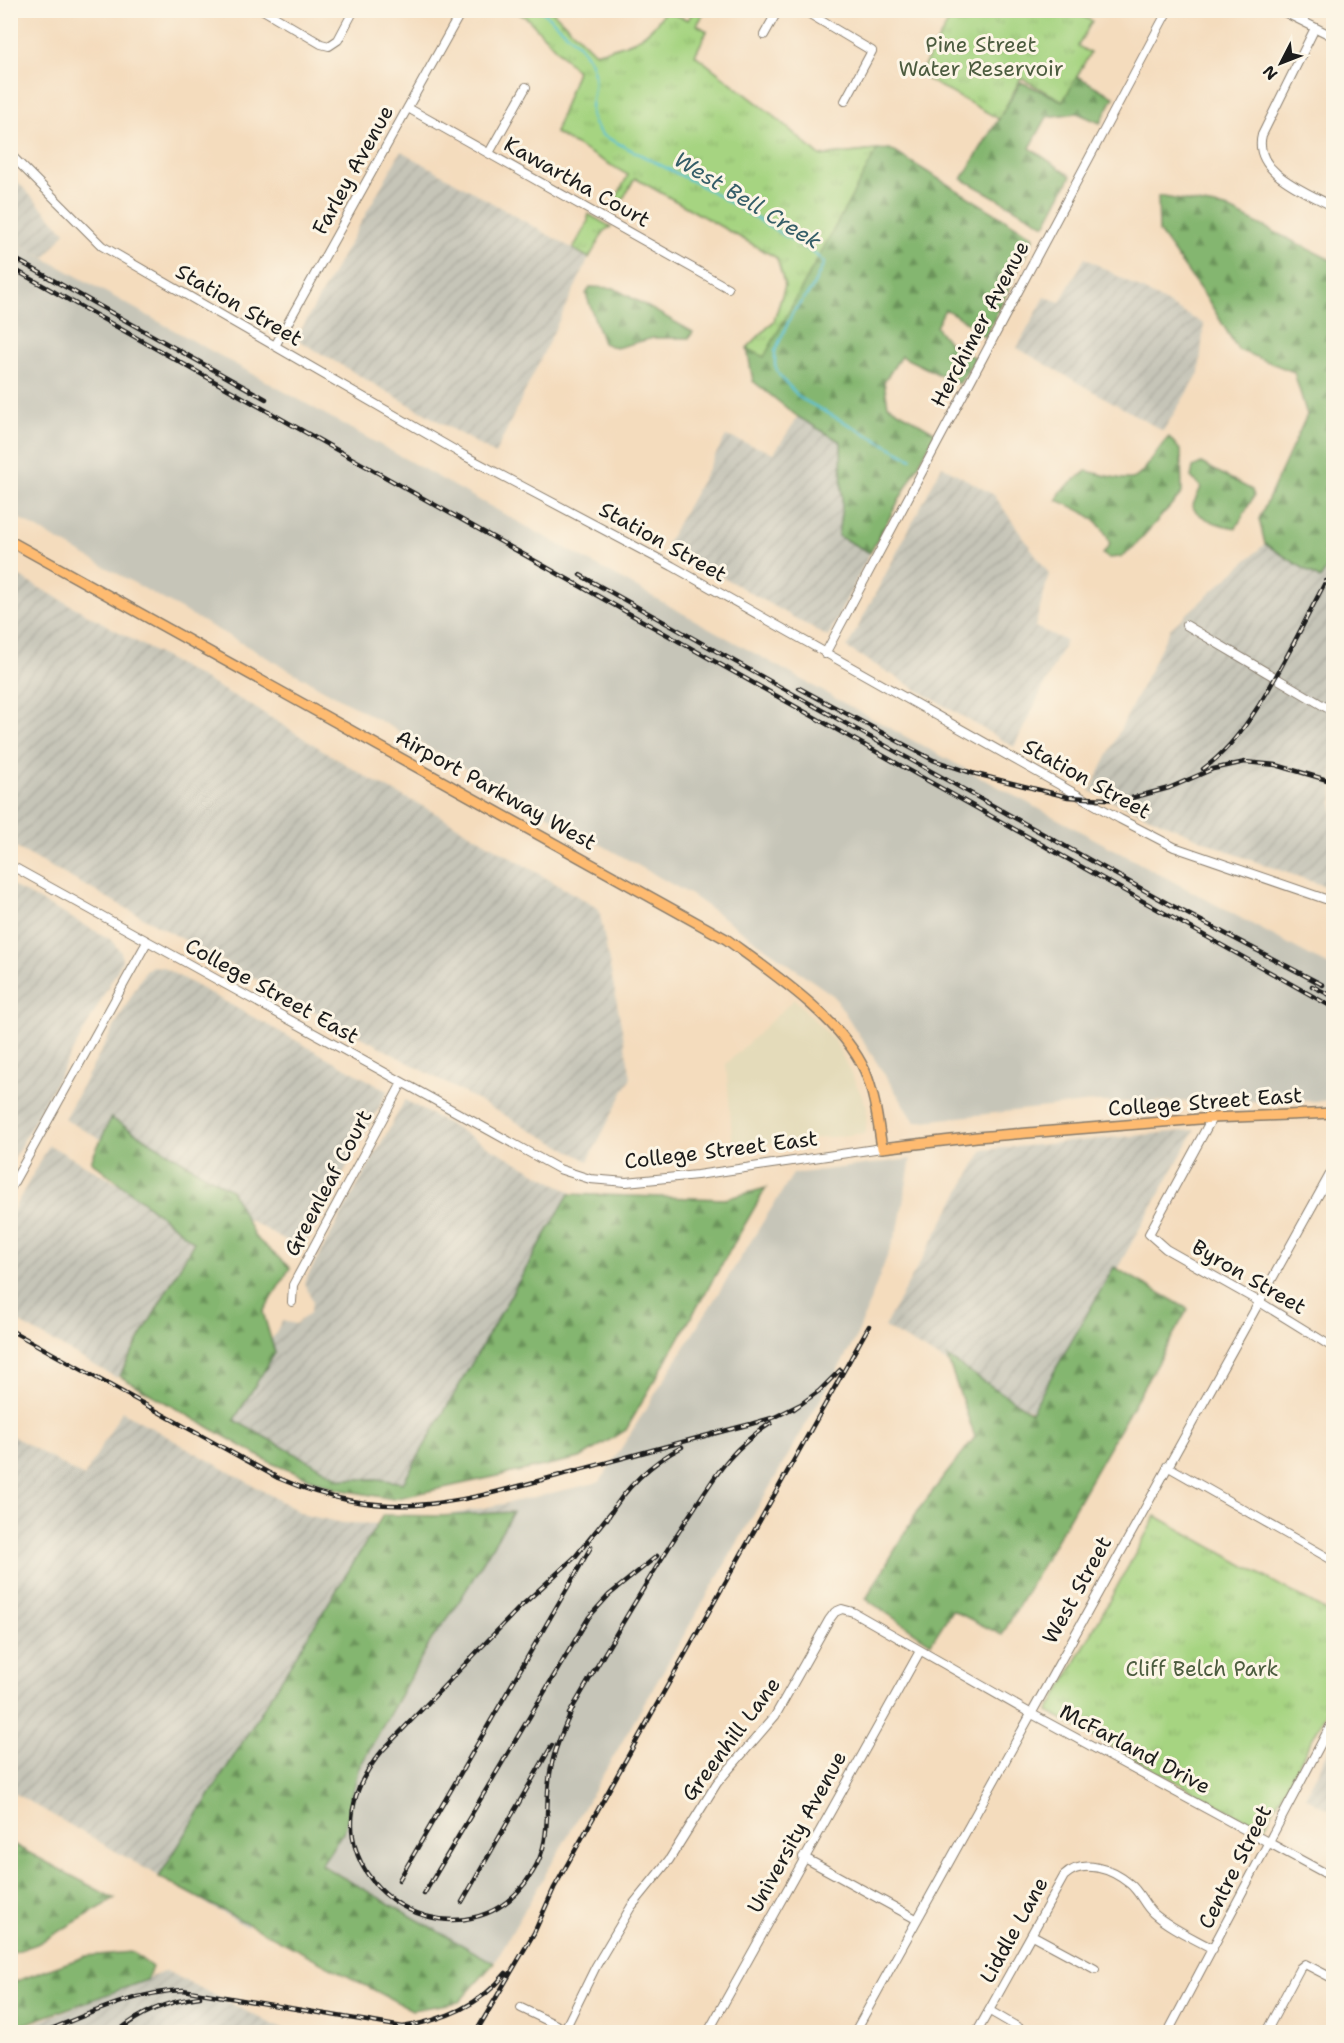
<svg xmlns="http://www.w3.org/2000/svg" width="1344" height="2043" viewBox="0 0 1344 2043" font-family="'Shantell Sans',sans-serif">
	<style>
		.built { fill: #e4dbba }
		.industrial { fill: url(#industrial-furrows) }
		.railway { fill: #c6c5b8 }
		.forest { fill: url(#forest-firs); stroke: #506946; stroke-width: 1.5 }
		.park { fill: url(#park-tufts); stroke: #61784e; stroke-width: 1.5 }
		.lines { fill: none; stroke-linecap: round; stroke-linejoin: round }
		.stream { stroke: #5bc2d9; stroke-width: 2 }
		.minor-casing { stroke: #887c6c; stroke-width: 10 }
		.major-casing { stroke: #887c6c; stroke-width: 12 }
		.minor { stroke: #fff; stroke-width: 8 }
		.major { stroke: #febb71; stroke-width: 9 }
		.rail-casing { stroke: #1c1c1c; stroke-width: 4.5 }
		.rail { stroke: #fcf5e5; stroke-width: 2; stroke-dasharray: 7; stroke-linecap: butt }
		.labels { text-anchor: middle; stroke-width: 6; stroke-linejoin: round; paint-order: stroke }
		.park-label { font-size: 21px; fill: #4c5c3f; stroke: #fcf5e5 }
		.street-label { font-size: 21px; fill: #1c1c1c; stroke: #fcf5e5 }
		.water-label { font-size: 22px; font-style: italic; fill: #355e68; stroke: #fcf5e5 }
	</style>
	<defs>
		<pattern id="industrial-furrows" width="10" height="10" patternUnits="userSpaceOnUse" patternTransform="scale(1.5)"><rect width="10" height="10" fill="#c6c5b8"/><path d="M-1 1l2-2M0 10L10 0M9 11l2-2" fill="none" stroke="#aaa99e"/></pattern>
		<pattern id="forest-firs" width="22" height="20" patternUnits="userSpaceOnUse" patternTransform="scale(1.5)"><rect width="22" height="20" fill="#84b66f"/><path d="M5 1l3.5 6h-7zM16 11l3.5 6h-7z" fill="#6b935a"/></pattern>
		<pattern id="park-tufts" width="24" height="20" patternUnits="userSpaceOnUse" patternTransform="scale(1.5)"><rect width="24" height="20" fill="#a6d481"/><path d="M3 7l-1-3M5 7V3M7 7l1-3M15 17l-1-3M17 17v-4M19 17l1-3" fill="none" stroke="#8eb56f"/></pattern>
	</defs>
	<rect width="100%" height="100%" fill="#fcf5e5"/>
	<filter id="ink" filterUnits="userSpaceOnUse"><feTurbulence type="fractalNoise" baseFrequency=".0167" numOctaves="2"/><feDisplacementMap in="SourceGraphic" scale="12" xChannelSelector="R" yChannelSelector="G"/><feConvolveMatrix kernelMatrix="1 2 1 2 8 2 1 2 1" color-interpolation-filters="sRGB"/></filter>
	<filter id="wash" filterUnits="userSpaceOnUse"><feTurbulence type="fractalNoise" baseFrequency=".008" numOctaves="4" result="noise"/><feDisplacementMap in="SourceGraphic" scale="24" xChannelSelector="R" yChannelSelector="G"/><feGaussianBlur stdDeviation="1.35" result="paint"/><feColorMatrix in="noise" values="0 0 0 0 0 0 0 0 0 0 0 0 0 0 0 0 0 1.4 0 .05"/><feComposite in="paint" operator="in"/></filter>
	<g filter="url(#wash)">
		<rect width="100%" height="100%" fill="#f4dcbd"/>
		<path class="built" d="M794 999 835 1041 867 1106 866 1133 733 1148 726 1064Z"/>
		<path class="industrial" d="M401 151 589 258 495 454 296 339Z
			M10 174 65 232 45 258 11 239Z
			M1085 258 1204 324 1199 373 1163 431 1017 348 1045 297 1060 302Z
			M798 417 841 442 842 506 838 535 870 553 828 637 666 545 726 436 774 453Z
			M942 466 994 495 1049 574 1035 627 1066 641 1014 747 847 648Z
			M1265 544 1320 579 1333 558V889L1237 855 1090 791 1170 629Z
			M11 572 252 706 371 780 430 810 599 909 631 1077 588 1161 11 845Z
			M11 885 110 939 121 952 122 962 11 1163Z
			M152 966 162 967 388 1091 302 1249 64 1119 145 971Z
			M405 1100 572 1193 410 1486 350 1489 319 1485 221 1432 282 1321 295 1324 310 1313 313 1301 304 1283Z
			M1195 1130 1036 1413 884 1327 983 1150Z
			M49 1145 200 1230 117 1378 11 1318V1214Z
			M122 1411 305 1515 343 1523 383 1524 424 1520 512 1502 309 1857 293 1849 247 1927 11 1791V1435L84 1477Z
			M1333 1742V1812L1305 1797Z
			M166 1971 288 2032H12Z"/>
		<path class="railway" d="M10 239 851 707 1333 968V1101L1092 1102 915 1122 834 996 691 895 11 514Z
			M911 1159 899 1225 856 1338 494 1963 309 1857 512 1502 600 1482 793 1174Z"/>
		<path class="forest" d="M515 11H552L595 53C628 44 647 41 665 11L688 20 693 11H705L697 25 707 31 695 55 774 116 820 156 890 149 1034 237 985 338 964 320 945 309 936 327 953 348 976 358 959 384 901 356 884 382 888 405 936 433 870 553 838 536 842 506 841 442 798 417 753 381 747 348 774 321 785 286 777 258 555 133 577 71 527 18Z
			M1077 76 1114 97 1100 123 1077 113 1047 117 1030 148 1071 176 1045 225 962 179 1021 82 1063 101Z
			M1158 196 1226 208 1333 261 1334 558 1320 579 1265 544 1259 519 1307 415 1294 372 1238 350 1210 303 1159 232Z
			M590 287 614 288 693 332 689 338H653L616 348 603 343 586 294Z
			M1169 437 1181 451 1182 493 1130 551 1121 557 1108 558 1103 554 1110 544C1102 518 1080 510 1057 500L1061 491 1086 471C1099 473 1119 481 1132 479 1144 477 1158 446 1169 437Z
			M1201 463 1252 490 1254 496 1236 528C1221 526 1202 520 1192 507L1201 487 1191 477 1193 467Z
			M111 1118 231 1190 255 1237 290 1268 263 1312 275 1353 234 1420 341 1479H378L403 1483 569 1194 725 1199 766 1188 626 1430 580 1458 393 1499 337 1489 271 1463 119 1376 194 1242 91 1161Z
			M1114 1267 1188 1309 1002 1635 952 1610 931 1643 866 1599 919 1509 975 1437 947 1357 1031 1412Z
			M513 1512 454 1610 432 1639 358 1770 345 1829 321 1865 494 1963 459 2002 412 2010 159 1877 383 1515 439 1516Z
			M10 1843H11L115 1899 37 1944 11 1953Z
			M132 1952 152 1967 147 1980 11 2029V1983L86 1956Z"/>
		<path class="park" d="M955 10 1073 11 1092 21 1078 46 1090 53 1063 101 1021 78 999 119 919 75Z
			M515 11H552L595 53C628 45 647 41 665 11L688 20 693 11H705L697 25 707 31 695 55 774 116 820 156 877 150 764 357 747 348 774 321 785 286 777 258 635 178 616 211 611 208 628 175 555 133 577 71 527 18Z
			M588 214 611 227 605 230 589 258 573 249 588 221Z
			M1156 1516 1333 1615V1701L1263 1829 1048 1712Z"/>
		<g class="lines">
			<path class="stream" d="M541 10C558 27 587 46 593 69 600 97 579 108 602 135L709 190 815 254 824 263 811 290 793 312 775 351V365L779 375 800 398 912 459"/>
		</g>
	</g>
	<g filter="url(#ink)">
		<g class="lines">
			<defs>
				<path id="minor" d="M263 10 321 44 329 46 338 40 354 10
					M448 10 458 17
					M803 10 872 51 845 101
					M1280 10 1334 37
					M1315 28 1262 135C1252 173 1307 192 1334 207
					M764 35 778 10
					M408 108 728 288
					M489 153 526 87
					M10 154 102 246 465 456 672 566 1120 819 1174 847 1334 902
					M275 346 462 10
					M1186 625 1334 712
					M825 654 1168 10
					M10 865 559 1169 590 1179 626 1182 697 1175 882 1148
					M1212 1118 1149 1234 1166 1249 1258 1301 1334 1348
					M10 1189 147 942
					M292 1302 293 1285 402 1083
					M1167 1466 1334 1561
					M803 1857 916 1919
					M1032 1935 1095 1969
					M521 2008 571 2032
					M990 2011 1026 2032
					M565 2029 596 1966 631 1907 669 1860 717 1783 775 1716 829 1620 835 1612 842 1609 853 1612 1030 1713 1334 1878
					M708 2032 920 1651
					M855 2032 1334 1167
					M977 2032 1064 1876C1083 1858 1112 1869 1130 1884 1140 1892 1144 1905 1153 1913 1170 1928 1193 1938 1213 1949
					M1168 2032 1334 1719
					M1266 2032 1300 1968 1305 1964 1334 1979"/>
				<path id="major" d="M10 541 726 939C771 972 842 1019 865 1071 875 1095 878 1123 882 1148L977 1137 1212 1118 1334 1113"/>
			</defs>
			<use href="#minor" class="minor-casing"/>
			<use href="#major" class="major-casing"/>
			<use href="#minor" class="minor"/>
			<use href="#major" class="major"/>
			<defs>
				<path id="rail" d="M10 256 266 399
					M10 267 1334 1008
					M580 575 1167 903 1323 985
					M799 688 933 760 972 773 1068 797 1124 800 1169 788 1213 769 1245 762 1276 765 1334 782
					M1203 769C1256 732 1294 639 1326 581
					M1312 986 1334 997
					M10 1330 278 1478C392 1527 463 1501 575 1471 634 1455 692 1439 751 1424L775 1417 801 1404
					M794 1409 819 1391 840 1370
					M607 1519C626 1487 649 1464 682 1447
					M573 1708C564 1728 555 1747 551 1768 543 1805 554 1839 532 1873 461 1988 281 1870 382 1751L519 1608 575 1557 611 1512
					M569 1714C607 1649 644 1585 685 1522 714 1479 726 1452 771 1423
					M399 1880 591 1547
					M424 1894 589 1617 609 1595 657 1556
					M462 1902 552 1745
					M44 2032C89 2014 134 1992 183 1990L403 2027C443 2020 480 2006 506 1973
					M117 2032C141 2012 168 2001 200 1997
					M476 2032 534 1933 554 1888 869 1326"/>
			</defs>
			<use href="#rail" class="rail-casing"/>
			<use href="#rail" class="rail"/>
		</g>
	</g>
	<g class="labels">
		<g class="park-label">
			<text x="981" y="52">Pine Street<tspan x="981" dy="24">Water Reservoir</tspan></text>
			<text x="1202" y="1676">Cliff Belch Park</text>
		</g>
		<g class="street-label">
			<text transform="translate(353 170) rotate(-61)" y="7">Farley Avenue</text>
			<text transform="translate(577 182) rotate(29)" y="7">Kawartha Court</text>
			<text transform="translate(239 305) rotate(30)" y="7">Station Street</text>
			<text transform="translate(980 324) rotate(-62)" y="7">Herchimer Avenue</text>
			<text transform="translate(663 542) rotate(29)" y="7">Station Street</text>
			<text transform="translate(1087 779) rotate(29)" y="7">Station Street</text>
			<text transform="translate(496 790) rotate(29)" y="7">Airport Parkway West</text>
			<text transform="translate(272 991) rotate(29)" y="7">College Street East</text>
			<text transform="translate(1205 1102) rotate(-4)" y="7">College Street East</text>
			<text transform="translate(721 1150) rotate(-7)" y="7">College Street East</text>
			<text transform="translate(328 1183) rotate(-62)" y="7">Greenleaf Court</text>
			<text transform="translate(1249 1277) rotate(30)" y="7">Byron Street</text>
			<text transform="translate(1077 1590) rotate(-61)" y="7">West Street</text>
			<text transform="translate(731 1739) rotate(-53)" y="7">Greenhill Lane</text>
			<text transform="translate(1135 1749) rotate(28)" y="7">McFarland Drive</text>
			<text transform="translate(797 1832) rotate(-61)" y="7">University Avenue</text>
			<text transform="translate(1235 1867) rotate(-63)" y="7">Centre Street</text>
			<text transform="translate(1014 1930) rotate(-61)" y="7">Liddle Lane</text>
		</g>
		<g class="water-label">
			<text transform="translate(748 200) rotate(31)" y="8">West Bell Creek</text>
		</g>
	</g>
	<rect width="1344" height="2043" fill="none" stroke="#fcf5e5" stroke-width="36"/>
	<g transform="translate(1281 63) rotate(228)" stroke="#fcf5e5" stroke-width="4.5" paint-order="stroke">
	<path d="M0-4.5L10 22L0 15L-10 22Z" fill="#1c1c1c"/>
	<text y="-9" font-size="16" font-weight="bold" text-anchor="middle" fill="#1c1c1c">N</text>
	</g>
</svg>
